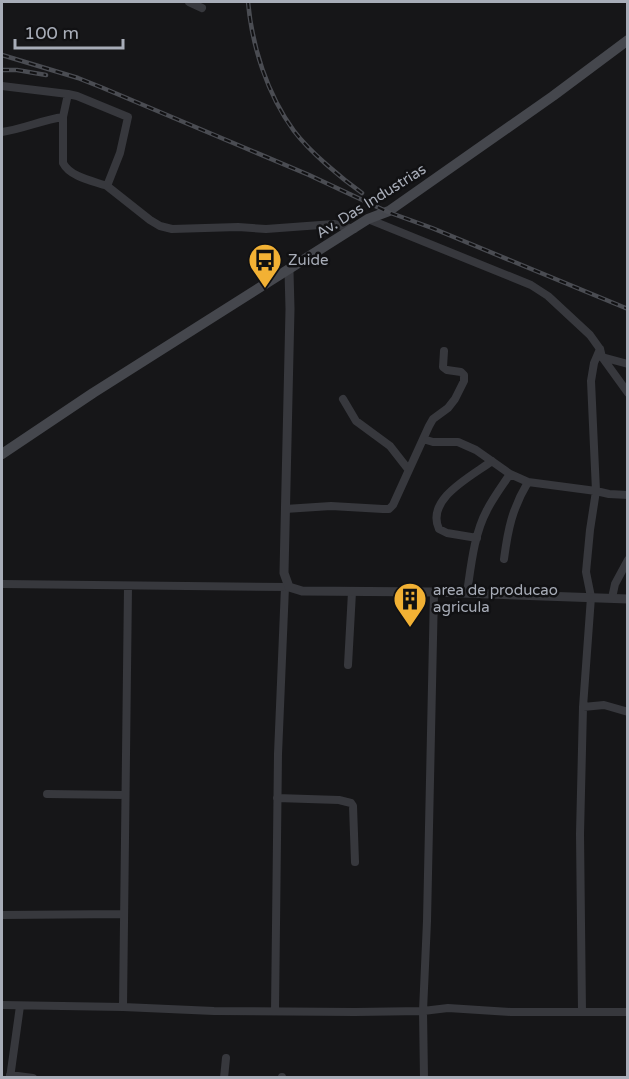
<svg xmlns="http://www.w3.org/2000/svg" width="629" height="1079" viewBox="0 0 629 1079" font-family="'Varela Round',sans-serif">
	<style>
		.lines { fill: none; stroke-linecap: round; stroke-linejoin: round }
		.minor { stroke: #37383d; stroke-width: 8 }
		.tertiary { stroke: #37383d; stroke-width: 9 }
		.secondary { stroke: #45474d; stroke-width: 10 }
		.rail-casing { stroke: #4a4c52; stroke-width: 4.5 }
		.rail { stroke: #111113; stroke-width: 2; stroke-dasharray: 7; stroke-linecap: butt }
		.labels { text-anchor: middle; stroke-width: 5; stroke-linejoin: round; paint-order: stroke }
		.street-label { font-size: 15px; fill: #a8adb8; stroke: #111113 }
		.poi-label { font-size: 15px; fill: #a8adb8; stroke: #111113; text-anchor: start }
	</style>
	<rect width="100%" height="100%" fill="#161618"/>
	<g class="lines">
		<path class="minor" d="M189 2 202 8
			M2 86 68 94
			M2 132C23 129 42 120 63 117
			M107 186C93 181 70 177 63 163V117L68 94 77 96 128 117 120 153 107 186 150 220 160 226 172 229 238 227 266 229 334 224 354 229
			M368 219 531 285 548 296 590 335 600 349 602 357 628 393
			M602 357 628 364
			M343 399 356 421 390 446 408 469
			M423 439 433 442H458L476 450 510 474 528 482 596 491 609 494 628 495
			M285 509 331 506 383 509H389L393 505 429 426 433 419 448 408 455 399 464 381V375L461 372 447 370 443 367 444 351
			M477 538 447 533 439 529C425 499 472 476 492 461
			M504 559C508 529 512 509 528 482
			M2 584 289 587
			M467 593C471 566 474 534 487 510 493 498 502 486 510 474
			M612 598 615 584 628 560
			M348 665 352 592
			M583 707 604 705 628 712
			M47 794 125 795
			M277 798 339 800 351 803 353 806 355 862
			M2 915 124 914
			M2 1005 123 1007 214 1011 355 1012 423 1011 448 1008 511 1012H628
			M123 1007 128 587
			M275 1011 278 754 285 587
			M582 1012 580 834 583 707 591 597 586 572 590 530 596 491 591 381 594 363 600 349
			M10 1075 33 1078
			M10 1078 20 1006
			M224 1078 226 1058
			M282 1078V1077
			M424 1078 423 1011 427 921 434 592"/>
		<path class="tertiary" d="M289 271 290 309 284 573 289 587 302 591 434 592 628 599"/>
		<path class="secondary" d="M2 454 93 393 368 219 389 211 553 96 628 40"/>
		<defs>
			<path id="rail" d="M248 2C252 46 267 94 294 131 310 152 341 178 362 193
				M2 55 78 78 103 88 309 175 388 212 432 228 628 309
				M2 70H17L46 75"/>
		</defs>
		<use href="#rail" class="rail-casing"/>
		<use href="#rail" class="rail"/>
	</g>
	<defs>
		<symbol id="bus-pin" viewBox="-11 -11 22 30"><path d="M0 17L-7.5 6A9.5 9.5 0 1 1 7.5 6Z" fill="#f2b134" stroke="#111113"/><path d="M-5-6H5V4H4V6H2V4H-2V6H-4V4H-5ZM-3.5-4V0h7V-4ZM-3.5 1.2v1.5H-2V1.2ZM2 1.2v1.5H3.5V1.2Z" fill="#111"/></symbol>
		<symbol id="building-pin" viewBox="-11 -11 22 30"><path d="M0 17L-7.5 6A9.5 9.5 0 1 1 7.5 6Z" fill="#f2b134" stroke="#111113"/><path d="M-4-6H4V6H1V3H-1V6H-4ZM-2.5-4.3h1.7v1.8h-1.7ZM.8-4.3h1.7v1.8H.8ZM-2.5-1h1.7V.8h-1.7ZM.8-1h1.7V.8H.8Z" fill="#111"/></symbol>
	</defs>
	<g fill-rule="evenodd">
		<use href="#bus-pin" x="246" y="241" width="38" height="52"/>
		<use href="#building-pin" x="391" y="580" width="38" height="52"/>
	</g>
	<g class="labels">
		<g class="street-label">
			<text transform="translate(371 201) rotate(-32)" y="5">Av. Das Industrias</text>
		</g>
		<g class="poi-label">
			<text x="288" y="265">Zuide</text>
			<text x="433" y="595">area de producao<tspan x="433" dy="17">agricula</tspan></text>
		</g>
	</g>
	<rect width="629" height="1079" fill="none" stroke="#a8adb8" stroke-width="6"/>
	<path d="M15 39v9h108v-9" fill="none" stroke="#a8adb8" stroke-width="3"/>
	<text x="24" y="39" font-size="18" fill="#a8adb8" stroke="#111113" stroke-width="4.5" paint-order="stroke">100 m</text>
</svg>
